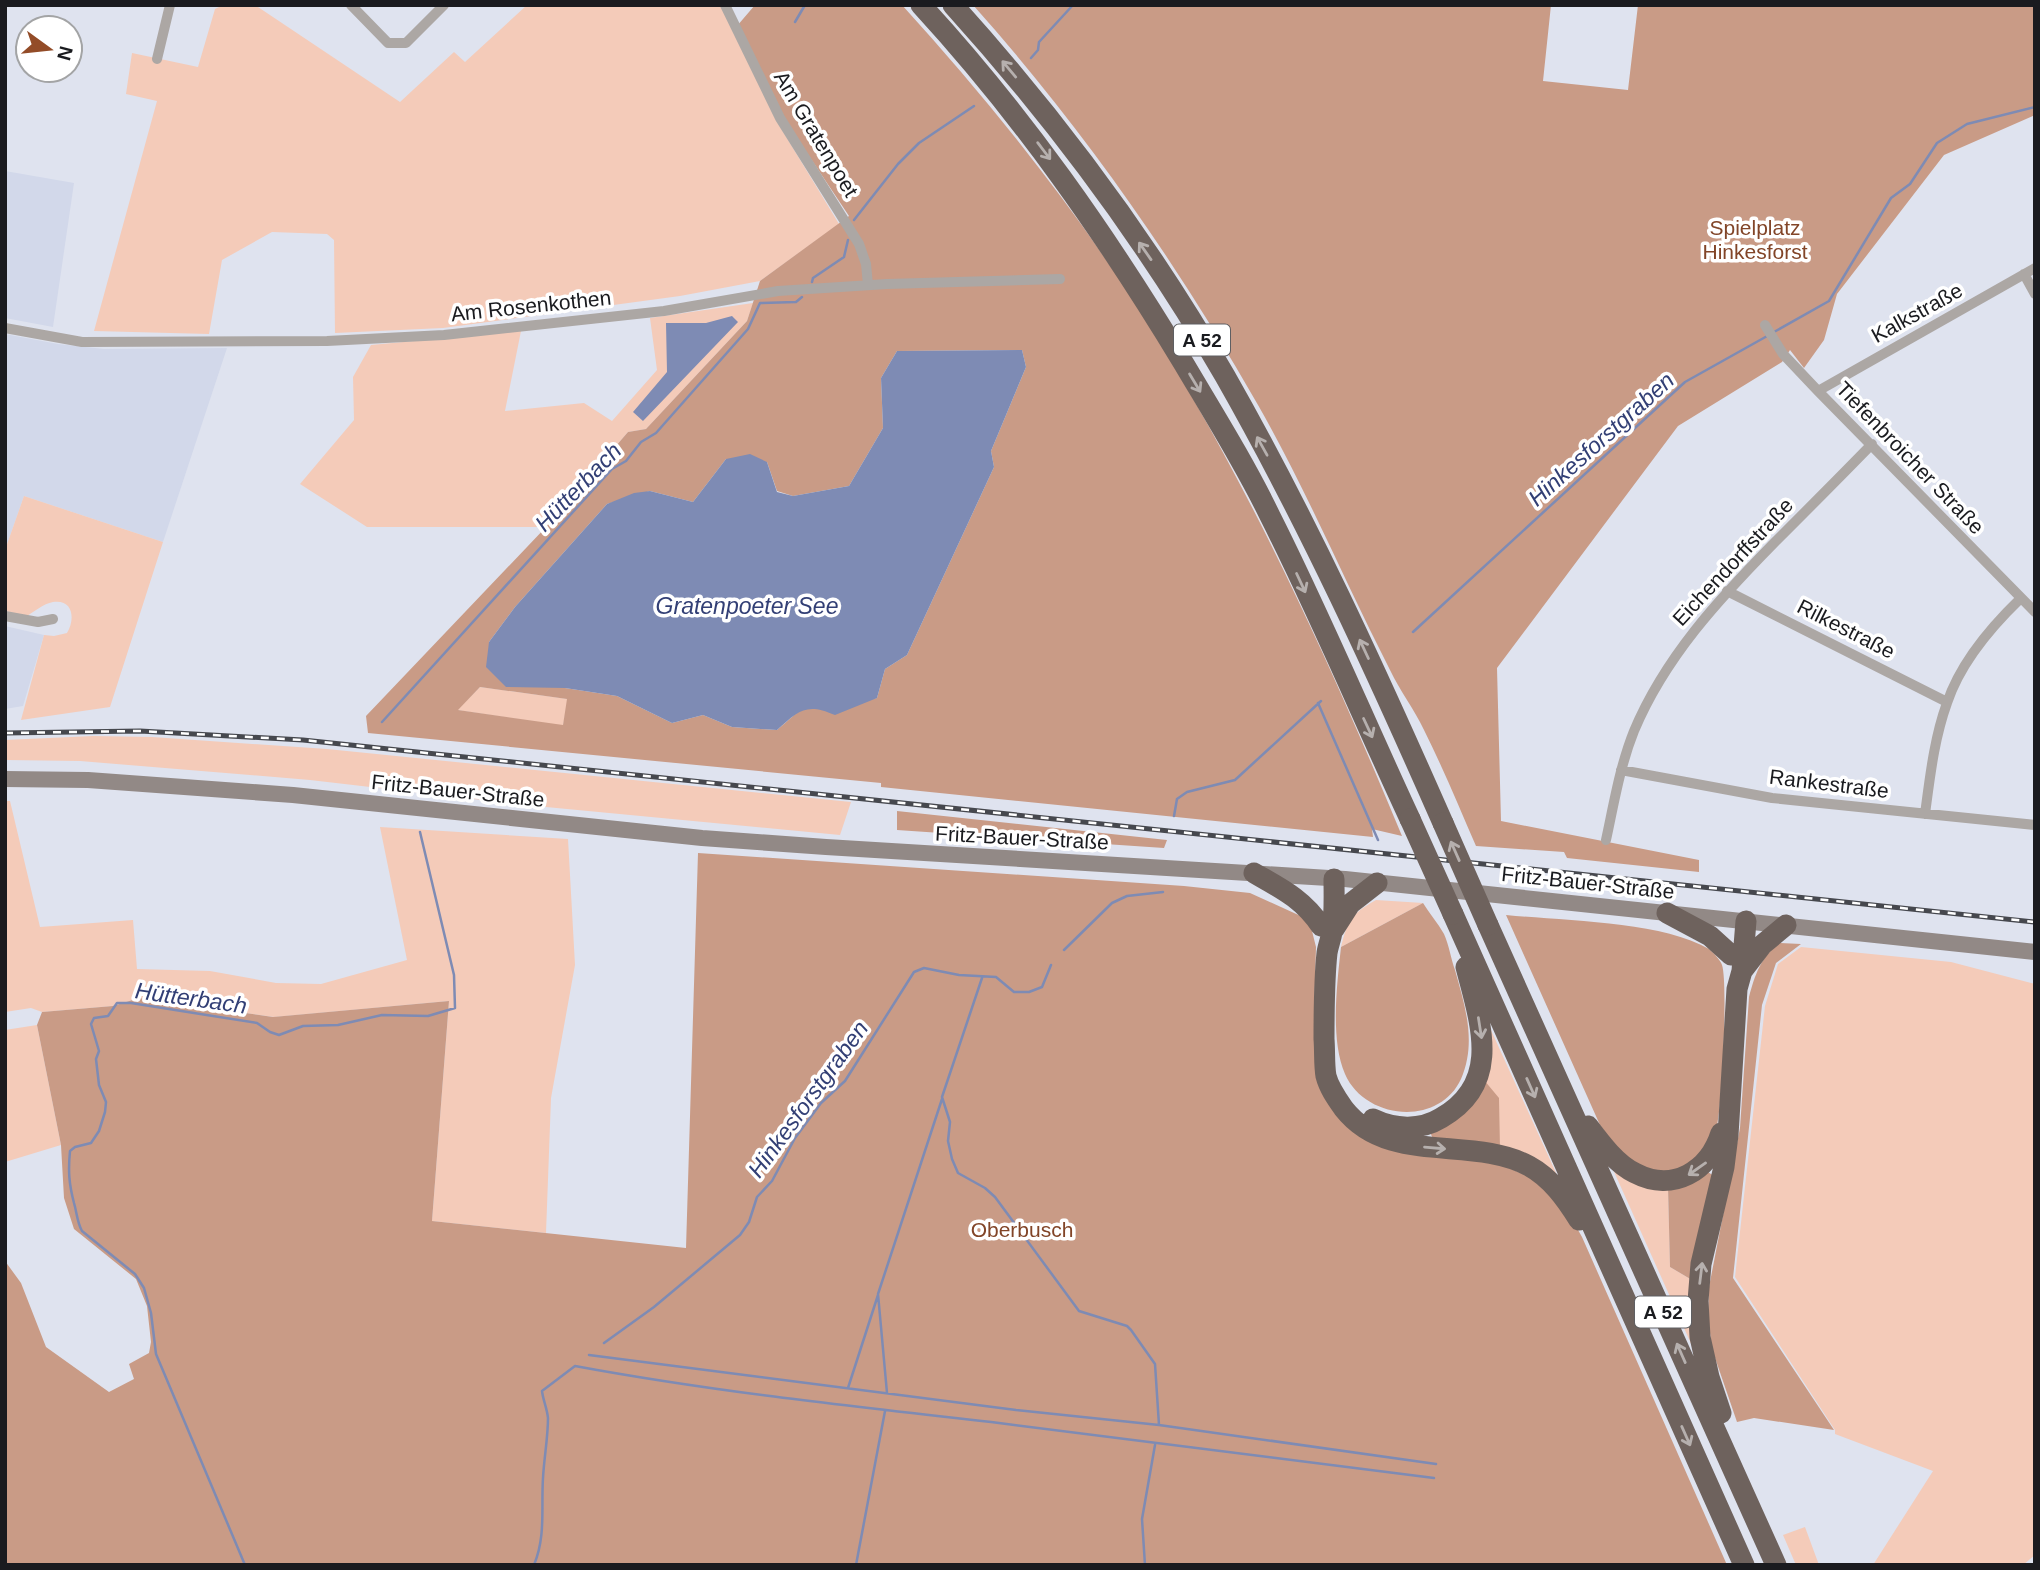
<svg xmlns="http://www.w3.org/2000/svg" width="2040" height="1570" viewBox="0 0 2040 1570" font-family="Helvetica,sans-serif">
	<style>
		.built { fill: #d2d8ea }
		.green { fill: #f4cbb9 }
		.forest { fill: #c99b86; fill-rule: evenodd }
		.water { fill: #7e8bb4 }
		.lines { fill: none; stroke-linecap: round; stroke-linejoin: round }
		.stream { stroke: #7e8bb4; stroke-width: 2.5 }
		.street { stroke: #aca7a4; stroke-width: 10 }
		.secondary { stroke: #928986; stroke-width: 16 }
		.highway { stroke: #6e625d; stroke-width: 21 }
		.rail-casing { stroke: #46484e; stroke-width: 5 }
		.rail { stroke: #fff; stroke-width: 2.5; stroke-dasharray: 8; stroke-linecap: butt }
		.highway-bridge { stroke: #6e625d; stroke-width: 21 }
		.oneway { stroke: #b6b0ae }
		.labels { text-anchor: middle; stroke-width: 7; stroke-linejoin: round; paint-order: stroke }
		.shield { fill: #fff; stroke: #5f5f62; stroke-width: 2 }
		.shield-label { font-size: 19px; font-weight: bold; fill: #1a1b1f }
		.street-label { font-size: 21px; fill: #1a1b1f; stroke: #fff }
		.park-label { font-size: 21px; fill: #824528; stroke: #fff }
		.water-label { font-size: 23px; font-style: italic; fill: #323f75; stroke: #fff }
	</style>
	<rect width="100%" height="100%" fill="#dfe3ef"/>
	<path class="built" d="M5 171 74 183 53 327 5 318Z
		M5 334 58 344 104 349 227 348 163 542 24 496 5 550Z
		M5 626 44 635 23 706 5 709Z"/>
	<path class="green" d="M223 5H255L400 102 454 52 465 62 527 5H720L776 120 839 224 760 281 680 296 443 328 335 333 334 240 327 234 272 232 222 260 209 334 94 331 157 101 126 94 132 53 198 67 215 9Z
		M753 303 747 321 646 429 628 432 546 527H367L300 484 354 420 353 377 371 345 521 331 505 411 584 403 612 421 657 370 650 318Z
		M24 496 163 542 110 707 21 720 44 635 54 636 67 633C75 620 74 599 53 602 43 604 35 611 27 616L5 611V550Z
		M480 687 568 699 563 726 457 710Z
		M93 736 152 737 327 749 851 802 840 835 525 805 310 780 80 761 5 760V740Z
		M5 801H10L40 927 133 920 137 969 210 971 276 983 321 984 407 960 380 827 568 839 575 965 551 1098 546 1233 432 1221 449 1001 274 1017 139 998 113 1006 42 1012 31 1008 5 1012Z
		M1376 900 1423 903 1341 947C1348 920 1351 914 1376 900Z
		M1801 947 1951 962 2035 984V1555L2023 1565H1873L1933 1471 1835 1434V1430L1735 1277 1765 1006 1778 964Z
		M1485 1017 1562 1186 1500 1149 1484 1080Z
		M37 1025 61 1145 5 1162V1030Z
		M1607 1156 1668 1187 1670 1267 1692 1280 1697 1357Z
		M1805 1527 1819 1565H1796L1783 1535Z"/>
	<path class="forest" d="M755 5H902C984 95 1061 191 1128 292 1239 463 1324 648 1402 836L1372 829 1373 837 881 787V783L368 733 366 716 546 527 628 432 646 429 747 321 760 281 849 216 783 117 737 26ZM1022 350 1026 367 991 451 994 467 907 655 885 669 877 698 800 710 777 730 732 727 703 715 672 723 617 696 565 688 489 642 515 607 607 504 650 491 693 502 726 459 767 462 777 491 793 496 849 486 883 428 881 378 897 351ZM480 687 567 699 563 725 458 710Z
		M973 5H1551L1543 81 1628 90 1638 5H2035V115L1944 155 1837 294 1824 340 1804 368 1790 350 1782 362 1678 426 1497 668 1501 821 1699 860V872L1567 858 1564 852 1476 846C1459 807 1443 768 1424 730 1414 709 1400 691 1390 670 1345 582 1307 491 1258 405 1177 263 1082 127 973 5Z
		M897 811 1167 840 1164 848 897 830Z
		M698 853 1184 886 1250 893 1305 918 1312 931 1316 947 1314 1018 1345 1120 1498 1163 1538 1181 1569 1214 1582 1237 1727 1565H5V1261L21 1283 46 1347 109 1392 134 1379 129 1364 149 1353 151 1342 147 1306 136 1279 74 1229 64 1198 61 1145 37 1025 42 1012 113 1006 139 998 273 1017 449 1001 432 1221 686 1248Z
		M1423 903C1429 913 1438 923 1444 934 1449 945 1451 959 1455 970 1465 1006 1477 1042 1461 1079 1439 1127 1365 1120 1345 1074 1330 1040 1337 984 1341 947Z
		M1506 915C1564 921 1660 921 1709 949 1713 952 1721 961 1722 965 1728 982 1722 1106 1717 1125 1715 1132 1710 1138 1707 1144 1690 1172 1665 1180 1635 1164 1619 1156 1610 1139 1600 1125Z
		M1780 943 1801 944 1776 963 1762 1005 1733 1278 1834 1430 1754 1418 1737 1422 1712 1349 1708 1317 1709 1287 1740 1128 1749 997C1755 975 1761 956 1780 943Z
		M1484 1080 1499 1098 1500 1149 1434 1142 1429 1129Z
		M1708 1172 1717 1178 1692 1280 1670 1267 1668 1187Z"/>
	<path class="water" d="M732 316 738 322 643 421 633 412 667 372 666 323H706Z
		M1022 350 1026 367 991 451 994 467 907 655 885 669 877 698 835 715C806 702 798 711 777 730L732 727 703 715 672 723 617 696 565 688 506 687 486 667 489 642 515 607 607 504 634 493 650 491 693 502 726 459 750 454 767 462 777 492 793 496 849 486 883 428 881 378 897 351Z"/>
	<g class="lines">
		<path class="stream" d="M795 22 805 5
			M1031 58 1038 50 1039 42 1073 5
			M854 220 898 164 919 143 974 106
			M812 282 813 278 844 257 848 240
			M1774 332 1829 301 1891 198 1910 184 1937 143 1967 124 2035 107
			M1413 632 1685 382 1769 335
			M1318 703 1378 840
			M382 722 612 469 626 461 641 442 656 433 748 329 760 303 796 302 802 297
			M1174 816 1177 799 1187 792 1235 780 1321 701
			M1064 950 1112 903 1127 896 1163 892
			M982 978 942 1097 950 1122 948 1141 952 1159 958 1173 985 1188 995 1197 1079 1311 1127 1326 1131 1330 1155 1364 1159 1425
			M604 1343 654 1307 740 1235 749 1222 757 1197 772 1181 795 1138 821 1103 845 1081 914 972 924 968 959 975 996 977 1014 992H1029L1042 987 1051 965
			M589 1355 1016 1410 1159 1425 1436 1464
			M848 1388 878 1295
			M887 1393 878 1294 942 1099
			M245 1565 156 1354 151 1313 144 1288 135 1274 82 1231C77 1222 77 1213 74 1203 69 1184 68 1171 70 1151L75 1147 91 1143 99 1131 105 1112 106 1102 99 1085 96 1059 99 1051 91 1024 94 1018 108 1016 117 1003H131L257 1023 270 1032 279 1035 303 1026 338 1025 382 1015 428 1016 455 1008 454 975 420 832
			M534 1565C546 1536 541 1508 543 1478 544 1458 548 1438 548 1418 547 1408 543 1400 542 1391L575 1366C715 1392 858 1407 999 1423 1144 1440 1289 1459 1434 1478
			M856 1565 885 1411
			M1145 1565 1142 1519 1155 1445"/>
		<path class="street" d="M351 5 388 43H406L444 5
			M725 5 780 118 859 244 866 264 868 285
			M157 59 170 5
			M2024 274 2035 294
			M1765 325 1783 354 1818 391 2035 612
			M5 328 82 342 327 341 444 335 664 311 778 291 887 284 1060 279
			M1818 391 2035 268
			M1727 591 1947 702
			M5 616 38 622 53 619
			M1621 770 1772 798 2035 825
			M1925 814C1930 777 1934 739 1947 703 1960 664 1991 627 2020 599
			M1606 840C1614 803 1620 766 1634 731 1665 657 1719 599 1774 543 1807 510 1840 477 1872 444"/>
		<path class="secondary" d="M5 779 88 780 293 795 702 838 826 847 1345 879 2035 952"/>
		<path class="highway" d="M921 5C1023 116 1106 235 1184 364 1213 413 1245 464 1270 516 1320 615 1363 718 1410 819
			M953 5C1056 119 1148 243 1225 376 1307 520 1376 671 1443 823
			M1254 873C1282 889 1303 899 1321 926
			M1334 879C1334 896 1335 915 1332 932 1331 939 1328 946 1327 953 1324 981 1324 1010 1324 1039 1325 1051 1324 1065 1326 1076 1329 1088 1337 1099 1344 1109 1389 1166 1471 1135 1529 1166 1551 1178 1566 1199 1579 1220
			M1667 913 1710 936 1731 955
			M1453 914 1744 1565
			M1488 925 1776 1565
			M1334 929 1350 904 1377 883
			M1742 971 1762 945 1786 925
			M1373 1119C1394 1129 1420 1131 1441 1118 1503 1083 1480 1022 1466 967
			M1588 1126C1600 1142 1616 1164 1635 1173 1673 1193 1709 1171 1721 1133
			M1721 1413 1709 1377 1700 1337 1698 1301 1701 1264 1724 1167 1728 1135 1737 989 1742 971 1746 921"/>
		<defs>
			<path id="rail" d="M5 733 140 731 303 740 2035 922"/>
		</defs>
		<use href="#rail" class="rail-casing"/>
		<use href="#rail" class="rail"/>
		<path class="highway-bridge" d="M1410 819 1453 914
			M1443 823 1488 925"/>
	</g>
	<defs><path id="oneway-shaft" d="M-6 0H5M1.5-3L5.5 0L1.5 3" fill="none" stroke-width="1.6" stroke-linecap="round" stroke-linejoin="round" transform="scale(1.75)"/></defs>
	<g class="oneway">
		<use href="#oneway-shaft" transform="translate(1009 69) rotate(-130)"/>
		<use href="#oneway-shaft" transform="translate(1044 151) rotate(53)"/>
		<use href="#oneway-shaft" transform="translate(1145 251) rotate(-125)"/>
		<use href="#oneway-shaft" transform="translate(1195 383) rotate(59)"/>
		<use href="#oneway-shaft" transform="translate(1262 446) rotate(-119)"/>
		<use href="#oneway-shaft" transform="translate(1301 583) rotate(65)"/>
		<use href="#oneway-shaft" transform="translate(1364 649) rotate(-115)"/>
		<use href="#oneway-shaft" transform="translate(1368 728) rotate(65)"/>
		<use href="#oneway-shaft" transform="translate(1455 851) rotate(-114)"/>
		<use href="#oneway-shaft" transform="translate(1480 1028) rotate(81)"/>
		<use href="#oneway-shaft" transform="translate(1531 1088) rotate(66)"/>
		<use href="#oneway-shaft" transform="translate(1435 1148) rotate(5)"/>
		<use href="#oneway-shaft" transform="translate(1697 1169) rotate(145)"/>
		<use href="#oneway-shaft" transform="translate(1701 1273) rotate(-83)"/>
		<use href="#oneway-shaft" transform="translate(1681 1353) rotate(-114)"/>
		<use href="#oneway-shaft" transform="translate(1686 1436) rotate(66)"/>
	</g>
	<g class="labels">
		<g class="shield">
			<rect x="1174" y="324.5" width="56" height="31" rx="5"/>
			<rect x="1635" y="1296.5" width="56" height="31" rx="5"/>
		</g>
		<g class="shield-label">
			<text x="1202" y="347">A 52</text>
			<text x="1663" y="1319">A 52</text>
		</g>
		<g class="street-label">
			<text transform="translate(816 134) rotate(59)" y="7">Am Gratenpoet</text>
			<text transform="translate(531 306) rotate(-6)" y="7">Am Rosenkothen</text>
			<text transform="translate(1917 313) rotate(-29)" y="7">Kalkstraße</text>
			<text transform="translate(1910 458) rotate(46)" y="7">Tiefenbroicher Straße</text>
			<text transform="translate(1733 562) rotate(-47)" y="7">Eichendorffstraße</text>
			<text transform="translate(1846 629) rotate(27)" y="7">Rilkestraße</text>
			<text transform="translate(1829 784) rotate(7)" y="7">Rankestraße</text>
			<text transform="translate(458 791) rotate(6)" y="7">Fritz-Bauer-Straße</text>
			<text transform="translate(1022 838) rotate(3)" y="7">Fritz-Bauer-Straße</text>
			<text transform="translate(1588 883) rotate(6)" y="7">Fritz-Bauer-Straße</text>
		</g>
		<g class="park-label">
			<text x="1755" y="235">Spielplatz<tspan x="1755" dy="24">Hinkesforst</tspan></text>
			<text x="1022" y="1237">Oberbusch</text>
		</g>
		<g class="water-label">
			<text transform="translate(1601 439) rotate(-42)" y="8">Hinkesforstgraben</text>
			<text transform="translate(578 487) rotate(-46)" y="8">Hütterbach</text>
			<text x="747" y="614">Gratenpoeter See</text>
			<text transform="translate(191 998) rotate(8)" y="8">Hütterbach</text>
			<text transform="translate(808 1099) rotate(-54)" y="8">Hinkesforstgraben</text>
		</g>
	</g>
	<rect width="2040" height="1570" fill="none" stroke="#1a1b1f" stroke-width="14"/>
	<g transform="translate(49 49) rotate(105)"><circle r="33" fill="#ffffff" stroke="#a3a4a5" stroke-width="2"/>
	<path d="M0-5L12 26L0 18L-12 26Z" fill="#934c28"/>
	<text y="-10" font-size="19" font-weight="bold" text-anchor="middle" fill="#1a1b1f">N</text>
	</g>
</svg>
